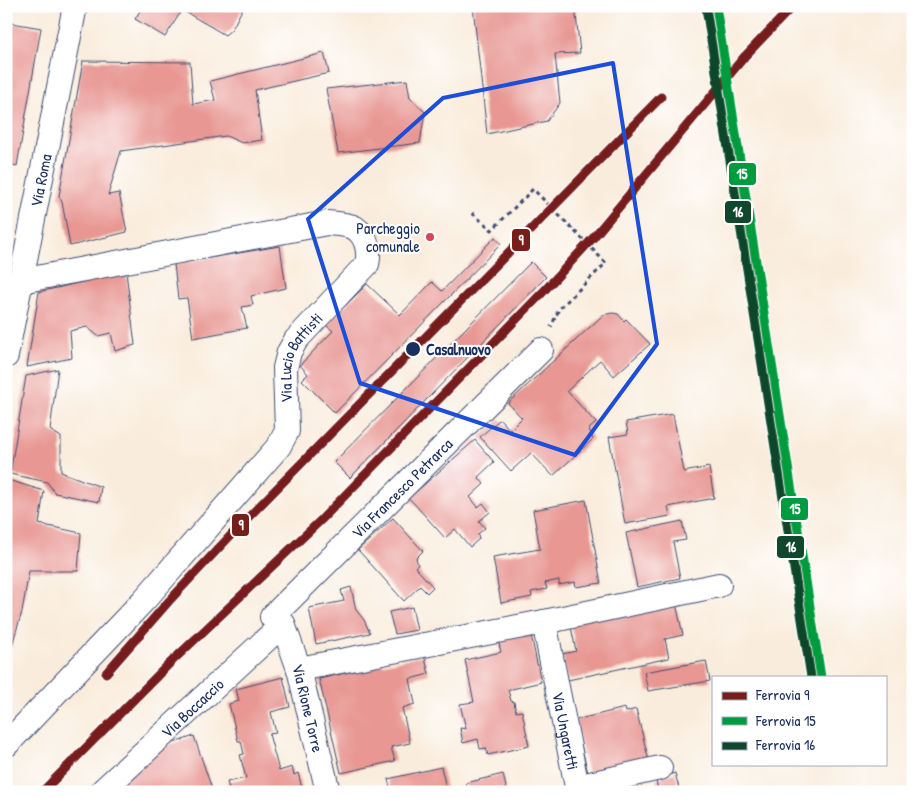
<svg xmlns="http://www.w3.org/2000/svg" width="919" height="798" viewBox="0 0 919 798" font-family="'Patrick Hand',sans-serif">
	<style>
		.building { fill: #e89793 }
		.lines { fill: none; stroke-linecap: round; stroke-linejoin: round }
		.minor-casing { stroke: #3c4b71; stroke-width: 26 }
		.path { stroke: #3c4b71; stroke-width: 3; stroke-dasharray: 4 4; stroke-linecap: butt }
		.minor { stroke: #fff; stroke-width: 24 }
		.rail-1-casing { stroke: #fff; stroke-width: 12 }
		.rail-2-casing { stroke: #fff; stroke-width: 12 }
		.rail-3-casing { stroke: #fff; stroke-width: 12 }
		.rail-1 { stroke: #771e1b; stroke-width: 9 }
		.rail-2 { stroke: #009b3e; stroke-width: 9 }
		.rail-3 { stroke: #11472c; stroke-width: 9 }
		.marked { fill: none; stroke: #1d4ed8; stroke-width: 4; stroke-linejoin: round }
		.poi-dot { fill: #d1495b; stroke: #fff; stroke-width: 2 }
		.stop-dot { fill: #1b2f5e; stroke: #fff; stroke-width: 2 }
		.labels { text-anchor: middle; stroke-width: 4; stroke-linejoin: round; paint-order: stroke }
		.street-label { font-size: 16px; fill: #1b2f5e; stroke: #fff }
		.poi-label { font-size: 16px; fill: #1b2f5e; stroke: #fff; text-anchor: end }
		.stop-label { font-size: 16px; font-weight: bold; fill: #1b2f5e; stroke: #fff; text-anchor: start }
		.line-badge { stroke: #fff; stroke-width: 2 }
		.badge-label { font-size: 14px; text-anchor: middle; font-weight: bold; fill: #fff }
	</style>
	<rect width="100%" height="100%" fill="#fff"/>
	<filter id="ink" filterUnits="userSpaceOnUse"><feTurbulence type="fractalNoise" baseFrequency=".02" numOctaves="2"/><feDisplacementMap in="SourceGraphic" scale="10" xChannelSelector="R" yChannelSelector="G"/><feConvolveMatrix kernelMatrix="1 2 1 2 8 2 1 2 1" color-interpolation-filters="sRGB"/></filter>
	<filter id="wash" filterUnits="userSpaceOnUse"><feTurbulence type="fractalNoise" baseFrequency=".0096" numOctaves="4" result="noise"/><feDisplacementMap in="SourceGraphic" scale="20" xChannelSelector="R" yChannelSelector="G"/><feGaussianBlur stdDeviation="1.12" result="paint"/><feColorMatrix in="noise" values="0 0 0 0 0 0 0 0 0 0 0 0 0 0 0 0 0 1.4 0 .05"/><feComposite in="paint" operator="in"/></filter>
	<g filter="url(#wash)">
		<rect width="100%" height="100%" fill="#f9ecdc"/>
		<g id="blocks">
			<path class="building" d="M143 6H244L232 29 225 35 182 10 165 37 135 19Z
				M473 6H575L580 53 555 54 560 103 547 121 487 134Z
				M6 22 41 28 17 166 6 163Z
				M324 53 329 73 255 90 262 140 242 143 226 136 121 151 108 195 119 193 127 232 70 246 62 202 59 196 83 61 190 62 193 104 215 100 210 81Z
				M407 80 410 98 425 112 420 143 338 153 326 89Z
				M495 237 501 244 335 413 302 380 308 374 300 365 333 331 326 325 367 284 400 315 432 282 442 291Z
				M280 246 286 288 251 296 253 305 242 307 247 328 193 338 187 298 178 299 174 264Z
				M531 262 546 277 350 478 334 462Z
				M126 272 135 345 115 351 111 333 98 336 87 327 70 331 72 358 27 367 39 292Z
				M612 313 618 314 624 321 626 319 650 344 614 376 600 360 567 391 596 423 589 429 593 439 553 476 531 453 511 471 480 437 500 419 510 430 522 418 508 403 603 315Z
				M58 369 50 430 61 437V472L101 487 99 502 55 493 47 482 10 474 26 376Z
				M673 414 684 472 709 467 714 498 668 507 670 516 625 524 609 437 628 434 626 422Z
				M475 440 494 462 478 477 484 484 470 497 478 507 483 503 490 512 479 521 485 528 478 534 479 539 470 547 455 529 445 538 409 498Z
				M8 480 44 491 39 524 81 533 78 571H29L22 612 7 661 6 488Z
				M586 500 601 583 576 587 575 582 559 585V580L545 583 547 589 531 592 532 597 501 603 493 557 540 549 533 510Z
				M393 518 423 551 416 558 418 565 415 567 433 587 427 593 420 586 404 601 358 550Z
				M682 521 686 540 673 542 680 578 637 587 626 533Z
				M351 587 356 610 364 620 370 633 316 644 309 608 344 601 341 590Z
				M675 599 683 635 665 639 669 658 568 680 562 654 576 651 570 622Z
				M412 607 417 630 395 634 389 612Z
				M530 630 541 682 508 690 511 701 514 702 516 712 522 711 529 746 488 755 486 748 480 749 478 739 463 743 460 728 466 729 460 704 474 702 465 660 501 652 497 636Z
				M424 655 429 674 410 679 415 704 402 708 410 743 391 747 395 761 341 773 319 679Z
				M706 661 710 681 648 691 644 672Z
				M283 677 290 707 271 712 276 733 269 734 279 771 292 767 294 775 298 773 303 792H230L227 782 246 778 240 755 244 754 241 741H238L229 704 239 701 236 689Z
				M625 708 626 712 636 709 649 761 588 773 575 720Z
				M194 736 213 792H110L151 751Z
				M441 767 447 792H391L388 779Z
				M675 773 680 792H658L656 779Z
				M503 774 507 792H468L466 783Z"/>
		</g>
	</g>
	<g filter="url(#ink)">
		<use href="#blocks" fill-opacity="0" stroke="#3c4b71" stroke-width="1"/>
		<g class="lines">
			<defs>
				<g id="minor">
					<path id="s1" d="M6 356 75 6"/>
					<path id="s2" d="M544 622 577 787 660 768"/>
					<path id="s3" d="M283 624 272 617 541 350"/>
					<path id="s4" d="M283 624 299 669 328 792"/>
					<path d="M299 669 544 622 719 585"/>
					<path id="s5" d="M6 745 144 600 279 446 287 431 285 368 289 352 296 340 367 264C370 252 367 236 355 228 347 224 336 224 327 223L21 281"/>
					<path id="s6" d="M101 792 283 624"/>
				</g>
			</defs>
			<use href="#minor" class="minor-casing"/>
			<path class="path" d="M472 213 492 230 533 189 606 263 559 309 551 327"/>
			<use href="#minor" class="minor"/>
			<defs>
				<path id="rail-1" d="M106 673 169 601 232 534 661 97
					M42 792 168 665 322 519 543 292 593 238 745 56 793 6"/>
				<path id="rail-2" d="M716 6 821 677"/>
				<path id="rail-3" d="M706 8 811 677"/>
			</defs>
			<use href="#rail-1" class="rail-1-casing"/>
			<use href="#rail-2" class="rail-2-casing"/>
			<use href="#rail-3" class="rail-3-casing"/>
			<use href="#rail-1" class="rail-1"/>
			<use href="#rail-2" class="rail-2"/>
			<use href="#rail-3" class="rail-3"/>
		</g>
	</g>
	<path class="marked" d="M613 63 657 344 575 455 360 383 308 219 443 98Z"/>
	<circle class="poi-dot" cx="430" cy="237" r="5"/>
	<circle class="stop-dot" cx="413" cy="349" r="8"/>
	<g class="labels">
		<g class="street-label">
			<text dy="6" stroke="none"><textPath href="#s1" startOffset="179">Via Roma</textPath></text>
			<text dy="6" stroke="none"><textPath href="#s5" startOffset="500">Via Lucio Battisti</textPath></text>
			<text dy="6" stroke="none"><textPath href="#s3" startOffset="196">Via Francesco Petrarca</textPath></text>
			<text dy="6" stroke="none"><textPath href="#s6" startOffset="124">Via Boccaccio</textPath></text>
			<text dy="6" stroke="none"><textPath href="#s4" startOffset="88">Via Rione Torre</textPath></text>
			<text dy="6" stroke="none"><textPath href="#s2" startOffset="111">Via Ungaretti</textPath></text>
		</g>
		<g class="poi-label">
			<text x="420" y="234">Parcheggio<tspan x="420" dy="18">comunale</tspan></text>
		</g>
		<g class="stop-label">
			<text x="426" y="355">Casalnuovo</text>
		</g>
	</g>
	<g class="line-badge">
		<rect x="728" y="162" width="29" height="24" rx="5" fill="#009b3e"/>
		<rect x="724" y="200" width="28" height="24" rx="5" fill="#11472c"/>
		<rect x="511" y="228" width="20" height="24" rx="5" fill="#771e1b"/>
		<rect x="780" y="497" width="29" height="24" rx="5" fill="#009b3e"/>
		<rect x="231" y="513" width="19" height="24" rx="5" fill="#771e1b"/>
		<rect x="776" y="535" width="29" height="24" rx="5" fill="#11472c"/>
	</g>
	<g class="badge-label">
		<text x="742" y="179">15</text>
		<text x="738" y="217">16</text>
		<text x="521" y="245">9</text>
		<text x="795" y="514">15</text>
		<text x="241" y="530">9</text>
		<text x="791" y="552">16</text>
	</g>
	<rect width="919" height="798" fill="none" stroke="#fff" stroke-width="25"/>
	<rect x="712" y="676" width="175" height="90" fill="#ffffff" stroke="#a4acbf"/>
	<rect x="722" y="692" width="25" height="8" fill="#771e1b" stroke="#a4acbf"/>
	<text x="756" y="700" font-size="15" fill="#1b2f5e">Ferrovia 9</text>
	<rect x="722" y="717" width="25" height="8" fill="#009b3e" stroke="#a4acbf"/>
	<text x="756" y="726" font-size="15" fill="#1b2f5e">Ferrovia 15</text>
	<rect x="722" y="742" width="25" height="8" fill="#11472c" stroke="#a4acbf"/>
	<text x="756" y="750" font-size="15" fill="#1b2f5e">Ferrovia 16</text>
</svg>
